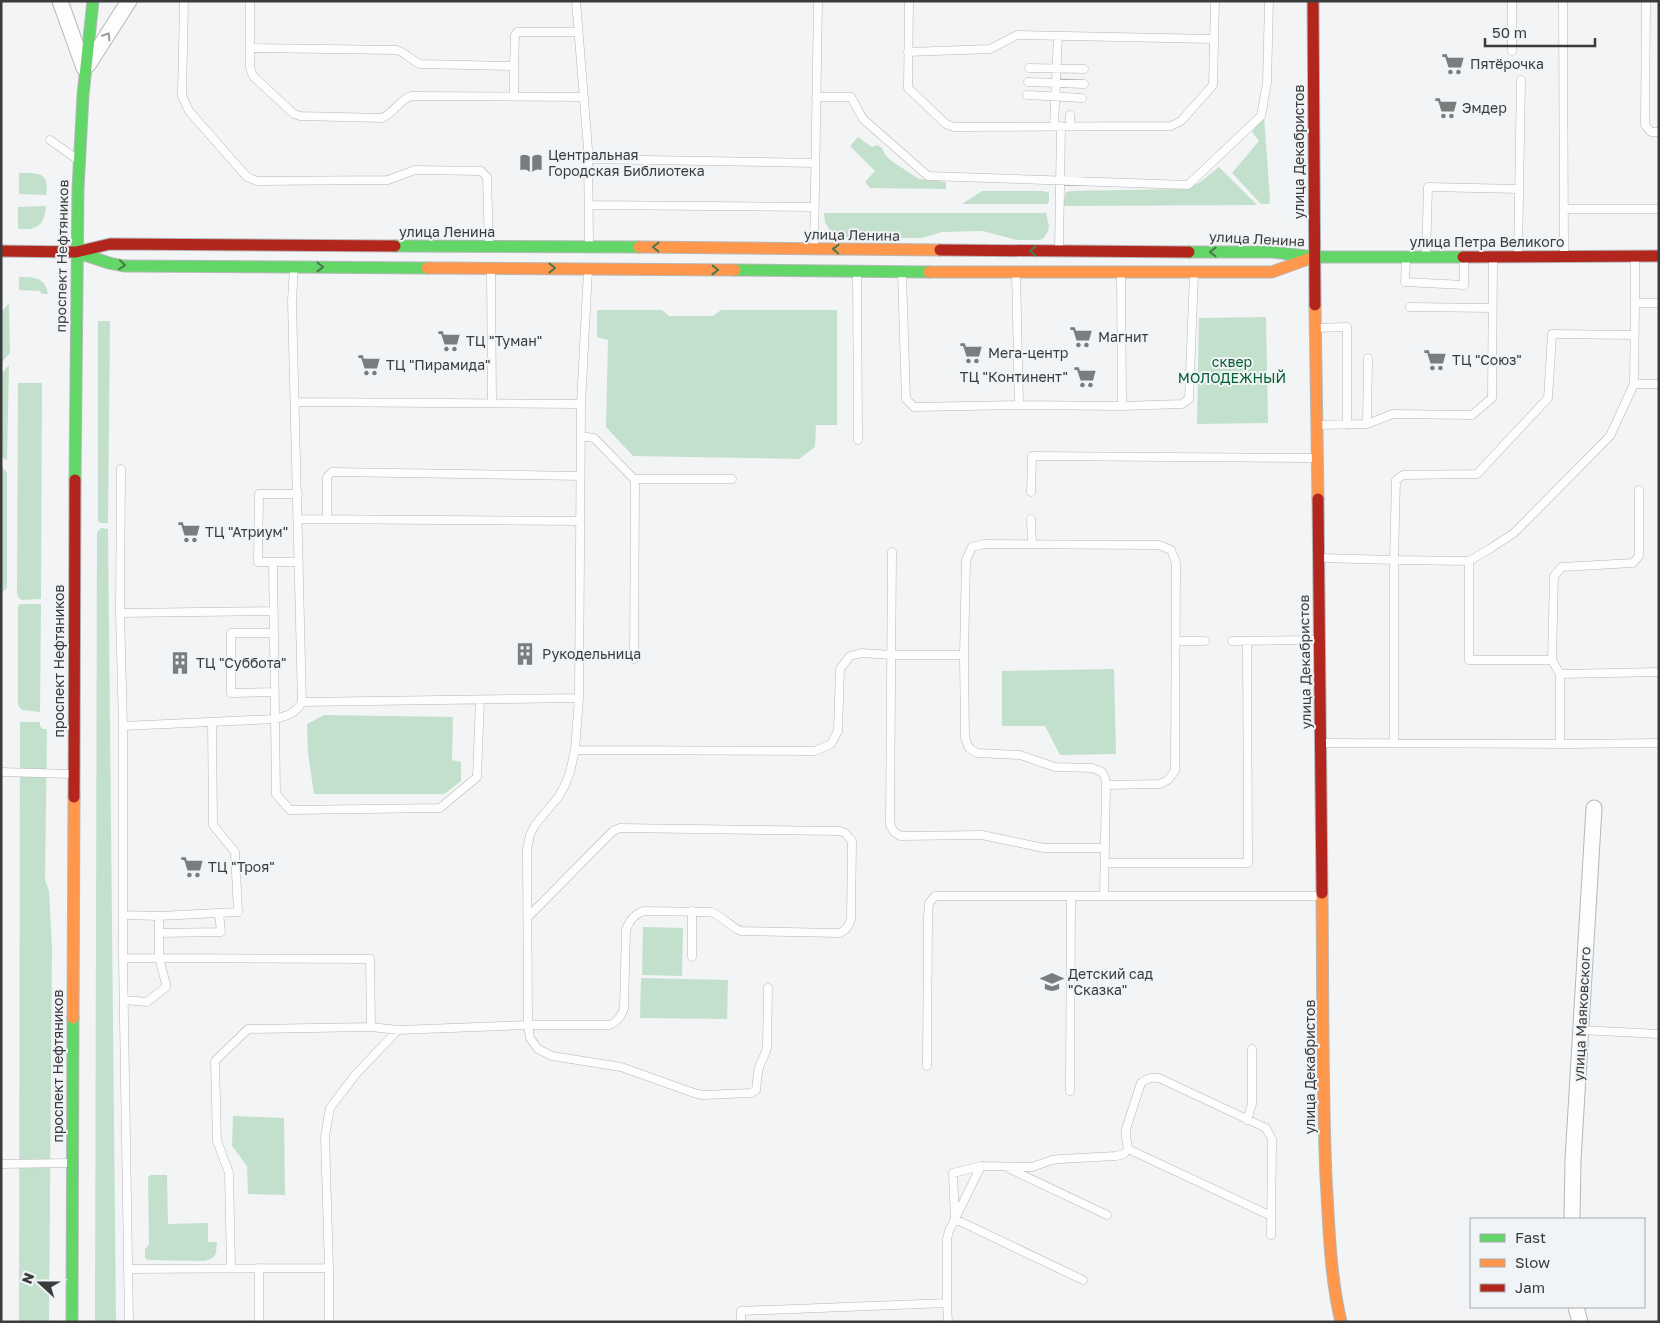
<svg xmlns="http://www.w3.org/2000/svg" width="1660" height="1323" viewBox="0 0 1660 1323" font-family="'Golos Text',sans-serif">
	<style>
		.green { fill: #c3e0cc }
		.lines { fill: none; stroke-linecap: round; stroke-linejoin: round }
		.lane-casing { stroke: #b6b7b8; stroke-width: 9 }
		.street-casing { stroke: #b6b7b8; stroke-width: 17 }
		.fast-casing { stroke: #b6b7b8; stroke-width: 13 }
		.slow-casing { stroke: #b6b7b8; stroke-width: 13 }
		.jam-casing { stroke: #b6b7b8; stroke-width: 13 }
		.lane { stroke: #fdfdfe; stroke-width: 8 }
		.street { stroke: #fdfdfe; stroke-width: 15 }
		.fast { stroke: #63d668; stroke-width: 11 }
		.slow { stroke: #ff974d; stroke-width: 11 }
		.jam { stroke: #b3261e; stroke-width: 11 }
		.oneway { stroke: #9c9c9d }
		.oneway2 { stroke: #4a794e }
		.labels { text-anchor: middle; stroke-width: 4; stroke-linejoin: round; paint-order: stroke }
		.poi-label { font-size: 14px; fill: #3a3b3c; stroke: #f1f4f6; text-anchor: start }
		.street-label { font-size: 14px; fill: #3a3b3c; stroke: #f1f4f6 }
		.park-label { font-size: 14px; fill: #005e30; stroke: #f1f4f6 }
	</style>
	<rect width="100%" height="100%" fill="#f2f4f5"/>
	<path class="green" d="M1264 115 1270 200 1269 204H1261L1232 173 1259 141 1252 132Z
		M858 137 872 147 877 145 882 148 886 156 893 162 919 179 946 182V189L870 188 865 182 875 171 850 146Z
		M1219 167 1257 205 1063 206 1066 192 1072 191 1182 189 1199 183Z
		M19 173C37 173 50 171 46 195L19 194Z
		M982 191H1043L1049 193V201L1047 204H962Z
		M46 206C44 227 37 230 18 229V207Z
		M824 213H1046L1049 226 1048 231 1044 238 1040 240H1017L983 231 942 232 922 238H841L830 230 825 222Z
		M19 277C34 277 45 277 48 294H42L40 291 19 290Z
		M9 303 10 353 1 363V312Z
		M597 310H662L669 316H713L721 310H837V425H816L815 447 799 459 633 456 606 427 608 340 597 337Z
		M1266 317 1268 423 1197 424 1199 318Z
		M98 321H110L108 523H100L98 520Z
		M9 365 7 461 1 456V374Z
		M18 383H42L41 599 22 600 19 598 17 594Z
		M1 466 7 472V588L1 593Z
		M101 528 108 529 116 1322H95L97 532Z
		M20 604H41L40 712 22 710 18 705V607Z
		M1114 669 1116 754 1060 755 1045 726H1002V671Z
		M324 715 453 717 452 760 461 762V781L444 794H314L308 753 307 724Z
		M20 722H40V726L43 729H47L45 880 49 891 52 948 49 1322H19Z
		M643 927 683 928 682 976 642 975Z
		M641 978 728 980 727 1019 640 1018Z
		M233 1116 284 1118 285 1195 248 1194 247 1166 232 1146Z
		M151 1175H167L168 1224 208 1223V1242H217C216 1254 217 1258 204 1261L149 1260 145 1258V1249L149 1244 148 1177Z"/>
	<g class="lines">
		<defs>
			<path id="lane" d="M184 1 182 96 189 111 247 177 257 181 388 180 415 170 481 171 487 177 489 245
				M576 1 588 149 589 244
				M909 1 908 88 946 124 954 127 1171 126 1181 121 1213 85 1215 1
				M1563 1 1564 254
				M1646 1 1645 125 1651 132H1659
				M250 48V1
				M1512 51V1
				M908 52 990 49 1017 35 1214 39
				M514 66 515 35 517 32H578
				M1029 68 1084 69
				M1028 82 1084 84
				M1027 95 1082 98
				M514 97V66L420 64C411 60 406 53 397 50L250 48V68L253 76 294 114 300 116 382 118C394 113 398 101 411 96L583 97
				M816 97H851L863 119 928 176 1188 185 1261 116 1267 83 1269 1
				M1054 126 1058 36
				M1070 126V115
				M50 140 77 159
				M588 159 815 163
				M589 205 814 207
				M1564 209H1659
				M814 249 818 1
				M1059 249 1061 126
				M1518 255 1521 80
				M1426 256 1428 187 1519 189
				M1635 258V303H1659
				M1406 259 1405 282 1464 285V258
				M491 270 492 403
				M857 272 858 440
				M1121 273 1122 406
				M902 274 906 399 914 407 1019 405 1016 273
				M1635 303 1634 384H1659
				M1410 307 1492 308
				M1316 328 1347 327V425
				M295 402 581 404
				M1019 405 1122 406 1182 404 1189 399 1194 274
				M1367 424 1368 358
				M1319 425 1367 424 1393 414 1472 415 1492 398 1493 259
				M581 436 594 438 634 479 635 486 634 659
				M121 469 120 613 123 726V958L129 1322
				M634 479H732
				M1031 492 1032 456 1315 458
				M298 494H259L258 562H299
				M327 518V477L332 472 580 476
				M298 519 579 521
				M1031 519 1032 544
				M892 552 890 825 894 832 901 836 982 835 1044 848H1105
				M1320 558 1394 560 1396 480 1403 475 1477 474 1548 398 1552 334 1635 335
				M1469 561 1491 548 1514 533 1610 436 1634 384
				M273 562 276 794 290 810 440 808 477 777 480 700
				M120 613 274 611
				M274 633H231V693L275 692
				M1176 641H1205
				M1232 641 1318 640
				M1552 660 1554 576 1562 567 1633 563 1639 556V490
				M1560 674 1659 672
				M302 702 579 698
				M123 726 275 719C287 716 296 713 302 702L292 301 294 267
				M1322 743 1567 744 1659 743
				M1394 743V560L1469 561V660H1552L1560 674V744
				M575 750 815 751 831 744 838 731 840 669 850 656 861 653 892 655H964
				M1 772 71 774
				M1106 785 1160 784 1168 780 1175 771 1176 563 1171 550 1159 545 984 544 972 547 966 560 964 655 965 738 969 748 977 753 1020 755 1055 767 1092 768 1102 772 1105 778 1106 785 1104 896H1322
				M1105 863H1248L1247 641
				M692 911V957
				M123 915 159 916V958L166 984V987L147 1002 124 1000
				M159 916 238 912 235 852 213 825 212 722
				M528 917 613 831 620 828 840 831 845 833 852 841 851 919C849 925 847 930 840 933L741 931C730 927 722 915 710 912L644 911C634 914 629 921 626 930L624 1008C621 1017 618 1021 610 1025H528L530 1038 538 1049 552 1056 621 1067 694 1093 703 1095 751 1093 756 1090C757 1083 757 1075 759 1068 761 1061 765 1056 767 1048L768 988
				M159 933 221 932 219 913
				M123 958 370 959 371 1027 398 1030 528 1025 527 849 530 835 535 825 559 796 565 785 570 772 575 750 579 698 581 404 588 270
				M1581 1030 1659 1034
				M927 1066 928 917 929 903 935 896H1104
				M1070 1091 1071 896
				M1247 1120 1252 1104V1049
				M1 1164 71 1163
				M981 1166 953 1173 955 1219 1083 1280
				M1010 1169 1107 1215
				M1271 1216 1128 1149 1126 1137V1129L1141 1083C1147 1078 1151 1077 1159 1078L1266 1128 1272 1139 1271 1235
				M231 1268 229 1173 217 1141 215 1061 248 1029 371 1027
				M259 1268V1322
				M329 1268 325 1136 330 1108 356 1074 398 1030
				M128 1269 329 1268V1322
				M947 1303V1239L949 1231 981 1166 1032 1167 1052 1160 1060 1159 1116 1156 1124 1154 1128 1149
				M741 1322V1311L947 1303 948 1322"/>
			<path id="street" d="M60 1 84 68
				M88 65 129 1
				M1572 1219 1573 1160 1594 808
				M1576 1307 1580 1322"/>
			<path id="fast" d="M395 246 639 247
				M76 252 109 263 124 266 427 268
				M1189 252H1273L1314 257H1463
				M735 270 929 272
				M75 480 78 189 83 95 93 1
				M72 1322 73 1018"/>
			<path id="slow" d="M639 247 940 250
				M427 268 735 270
				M929 272H1272L1311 258
				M1315 305 1318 499
				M1322 893C1323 988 1322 1083 1326 1178 1329 1227 1330 1275 1341 1322
				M73 1018 74 797"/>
			<path id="jam" d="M1313 1 1315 305
				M940 250 1189 252
				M1 251 76 252 110 244 395 246
				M1463 257 1659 256
				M1318 499 1322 893
				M74 797 75 480"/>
		</defs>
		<use href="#lane" class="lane-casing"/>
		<use href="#street" class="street-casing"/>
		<use href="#fast" class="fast-casing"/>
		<use href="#slow" class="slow-casing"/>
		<use href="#jam" class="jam-casing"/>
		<use href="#lane" class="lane"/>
		<use href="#street" class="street"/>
		<use href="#fast" class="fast"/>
		<use href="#slow" class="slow"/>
		<use href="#jam" class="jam"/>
	</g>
	<defs><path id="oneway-chevron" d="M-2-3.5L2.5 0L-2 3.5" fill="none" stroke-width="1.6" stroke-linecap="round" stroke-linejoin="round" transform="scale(1.25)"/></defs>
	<use class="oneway" href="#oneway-chevron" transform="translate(107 36) rotate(-57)"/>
	<g class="oneway2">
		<use href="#oneway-chevron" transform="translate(656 247) rotate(-179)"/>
		<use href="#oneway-chevron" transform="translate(836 249) rotate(-178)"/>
		<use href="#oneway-chevron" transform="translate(1033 251) rotate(-180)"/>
		<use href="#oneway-chevron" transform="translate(1213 252) rotate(-180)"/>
		<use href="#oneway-chevron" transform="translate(122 265) rotate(6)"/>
		<use href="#oneway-chevron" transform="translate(320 267)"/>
		<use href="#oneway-chevron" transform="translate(552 268)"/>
		<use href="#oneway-chevron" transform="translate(715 270) rotate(1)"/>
	</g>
	<defs>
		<symbol id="supermarket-bare" viewBox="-9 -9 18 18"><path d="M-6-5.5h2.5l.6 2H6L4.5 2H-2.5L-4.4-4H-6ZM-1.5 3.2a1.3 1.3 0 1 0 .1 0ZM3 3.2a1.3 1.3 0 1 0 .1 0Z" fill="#7a7c7d" stroke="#f1f4f6" stroke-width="2.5" paint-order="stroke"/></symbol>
		<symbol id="library-bare" viewBox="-9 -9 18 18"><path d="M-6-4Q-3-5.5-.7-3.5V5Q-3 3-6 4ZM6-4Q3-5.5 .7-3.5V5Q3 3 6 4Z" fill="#7a7c7d" stroke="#f1f4f6" stroke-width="2.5" paint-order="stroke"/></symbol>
		<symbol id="building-bare" viewBox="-9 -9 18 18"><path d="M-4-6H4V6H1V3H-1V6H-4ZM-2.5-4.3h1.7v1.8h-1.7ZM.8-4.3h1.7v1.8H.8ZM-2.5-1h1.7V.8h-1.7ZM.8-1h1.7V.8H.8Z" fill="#7a7c7d" stroke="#f1f4f6" stroke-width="2.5" paint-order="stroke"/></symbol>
		<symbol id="school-bare" viewBox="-9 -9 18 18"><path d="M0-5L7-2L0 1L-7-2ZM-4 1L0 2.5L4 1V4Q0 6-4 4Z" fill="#7a7c7d" stroke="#f1f4f6" stroke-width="2.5" paint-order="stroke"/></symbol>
	</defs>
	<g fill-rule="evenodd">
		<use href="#supermarket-bare" x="1437" y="48" width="32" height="32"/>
		<use href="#supermarket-bare" x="1430" y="92" width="32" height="32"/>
		<use href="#library-bare" x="515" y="147" width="32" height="32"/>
		<use href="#supermarket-bare" x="1065" y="321" width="32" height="32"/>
		<use href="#supermarket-bare" x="433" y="325" width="32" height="32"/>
		<use href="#supermarket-bare" x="955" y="337" width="32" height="32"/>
		<use href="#supermarket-bare" x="1419" y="344" width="32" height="32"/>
		<use href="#supermarket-bare" x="353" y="349" width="32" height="32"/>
		<use href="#supermarket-bare" x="1069" y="361" width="32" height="32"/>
		<use href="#supermarket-bare" x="173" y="516" width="32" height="32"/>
		<use href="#building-bare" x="509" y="638" width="32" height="32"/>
		<use href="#building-bare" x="164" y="647" width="32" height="32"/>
		<use href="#supermarket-bare" x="176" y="851" width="32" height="32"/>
		<use href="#school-bare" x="1036" y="966" width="32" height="32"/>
	</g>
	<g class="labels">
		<g class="poi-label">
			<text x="1470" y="69">Пятёрочка</text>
			<text x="1462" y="113">Эмдер</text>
			<text x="548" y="160">Центральная<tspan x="548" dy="16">Городская Библиотека</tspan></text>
			<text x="1098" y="342">Магнит</text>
			<text x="466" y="346">ТЦ "Туман"</text>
			<text x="988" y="358">Мега-центр</text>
			<text x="1452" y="365">ТЦ "Союз"</text>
			<text x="386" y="370">ТЦ "Пирамида"</text>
			<text x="1068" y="382" text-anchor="end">ТЦ "Континент"</text>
			<text x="205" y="537">ТЦ "Атриум"</text>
			<text x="542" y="659">Рукодельница</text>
			<text x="196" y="668">ТЦ "Суббота"</text>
			<text x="208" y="872">ТЦ "Троя"</text>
			<text x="1068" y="979">Детский сад<tspan x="1068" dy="16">"Сказка"</tspan></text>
		</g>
		<g class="street-label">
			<text transform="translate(1299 152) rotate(-90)" y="5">улица Декабристов</text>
			<text x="447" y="237">улица Ленина</text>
			<text transform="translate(852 235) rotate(1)" y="5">улица Ленина</text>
			<text transform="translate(1257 239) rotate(3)" y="5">улица Ленина</text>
			<text x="1487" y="247">улица Петра Великого</text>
			<text transform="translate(62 256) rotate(-89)" y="5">проспект Нефтяников</text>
			<text transform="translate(59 661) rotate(-90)" y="5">проспект Нефтяников</text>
			<text transform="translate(1305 662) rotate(-91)" y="5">улица Декабристов</text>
			<text transform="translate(1582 1014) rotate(-87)" y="5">улица Маяковского</text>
			<text transform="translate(58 1066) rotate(-90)" y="5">проспект Нефтяников</text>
			<text transform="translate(1310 1067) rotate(-90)" y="5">улица Декабристов</text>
		</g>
		<g class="park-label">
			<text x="1232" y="367">сквер<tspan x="1232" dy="16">МОЛОДЕЖНЫЙ</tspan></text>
		</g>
	</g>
	<rect width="1660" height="1323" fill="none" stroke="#3a3b3c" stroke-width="5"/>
	<rect x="1470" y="1218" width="175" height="90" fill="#f1f4f6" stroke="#a8aaac"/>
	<rect x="1480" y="1234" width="25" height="8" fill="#63d668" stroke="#a8aaac"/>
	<text x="1515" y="1243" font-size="15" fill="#3a3b3c">Fast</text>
	<rect x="1480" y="1259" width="25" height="8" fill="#ff974d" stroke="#a8aaac"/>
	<text x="1515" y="1268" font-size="15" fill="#3a3b3c">Slow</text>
	<rect x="1480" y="1284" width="25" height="8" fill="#b3261e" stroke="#a8aaac"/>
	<text x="1515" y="1293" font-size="15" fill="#3a3b3c">Jam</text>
	<g transform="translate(40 1283) rotate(291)" stroke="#f1f4f6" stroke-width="4" paint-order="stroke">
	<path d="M0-4L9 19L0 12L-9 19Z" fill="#3a3b3c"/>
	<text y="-8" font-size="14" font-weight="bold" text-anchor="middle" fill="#3a3b3c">N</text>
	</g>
	<path d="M1485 38v8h110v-8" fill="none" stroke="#3a3b3c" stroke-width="2.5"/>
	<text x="1492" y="38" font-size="15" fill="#3a3b3c" stroke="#f1f4f6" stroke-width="4" paint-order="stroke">50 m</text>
</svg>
